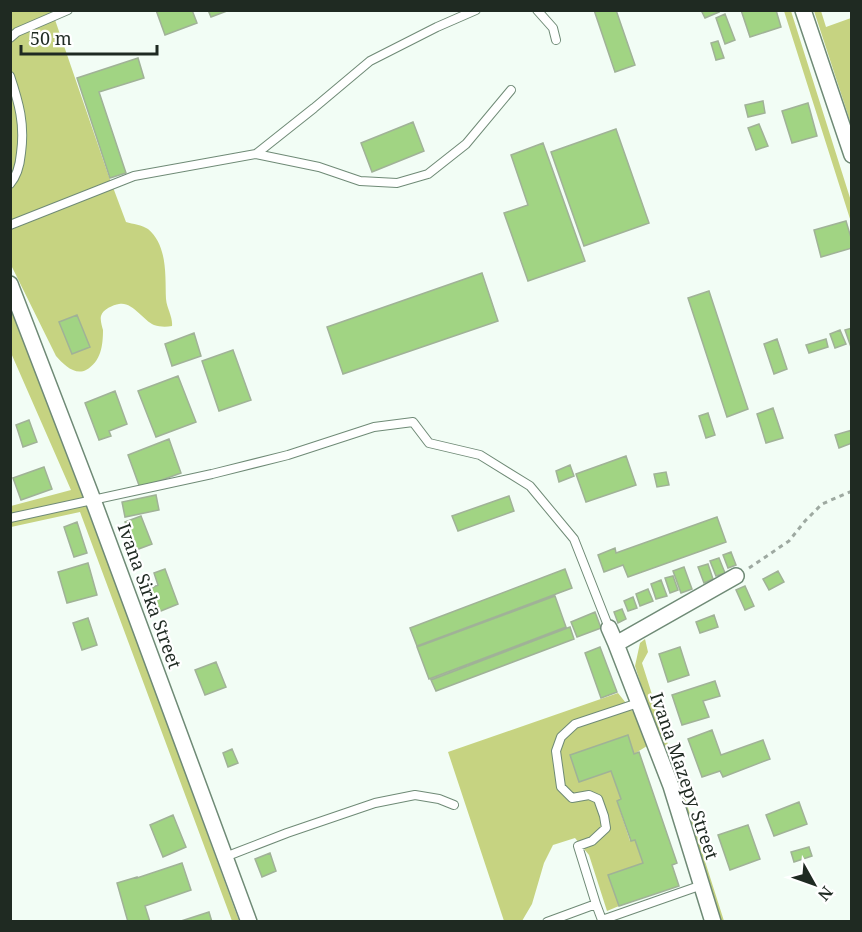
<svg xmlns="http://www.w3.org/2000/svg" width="862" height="932" viewBox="0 0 862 932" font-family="'Noto Serif',serif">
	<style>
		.green { fill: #c6d381 }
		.building { fill: #a1d483; stroke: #a0b297; stroke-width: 1.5 }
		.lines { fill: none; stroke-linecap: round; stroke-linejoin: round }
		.service-casing { stroke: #6f8a76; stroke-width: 10 }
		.minor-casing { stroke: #6f8a76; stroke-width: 18 }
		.path { stroke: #9ea9a1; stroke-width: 3; stroke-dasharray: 4.5 4.5; stroke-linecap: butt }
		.service { stroke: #fff; stroke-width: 8 }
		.minor { stroke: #fff; stroke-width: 15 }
		.labels { text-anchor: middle; stroke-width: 4.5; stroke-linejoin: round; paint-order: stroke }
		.street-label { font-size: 18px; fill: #1f2a22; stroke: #fff }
	</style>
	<rect width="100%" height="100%" fill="#f2fdf5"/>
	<path class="green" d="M11 11H52L108 174 126 222C133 224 142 225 148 229 168 246 165 276 166 299 167 309 173 317 172 326 166 327 160 327 154 325 143 320 132 301 119 304 113 305 103 309 101 316 100 320 102 326 103 330 103 345 101 362 86 370 75 376 63 364 56 356L11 265Z
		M784 11H791L851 201V222Z
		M814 11H821L826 27 851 18V124Z
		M10 305 134 633 239 921H232L80 512 11 527V506L71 490 11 353Z
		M645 639 648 652 642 663 724 921H717L635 666 640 643Z
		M618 693 637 717 647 746 634 754 628 736 611 771 621 799 617 801 630 841 635 840 643 863 609 875 619 906 607 911 589 855 575 838 553 845 544 863 532 904 522 921H504L448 752Z"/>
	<path class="building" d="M156 10H192L197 23 165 35Z
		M208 10H227V11L211 17Z
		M594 10H616L635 65 615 72Z
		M701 10H718L719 12 705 18Z
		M741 10H776L781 27 750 37Z
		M725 14 735 40 725 44 716 18Z
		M718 41 724 58 716 60 711 43Z
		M138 58 144 78 99 92 126 173 110 178 77 78Z
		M763 101 765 113 748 117 745 105Z
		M808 103 817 136 792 143 782 111Z
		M413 122 424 151 372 172 361 143Z
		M759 124 768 146 756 150 748 128Z
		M616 129 649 223 584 246 551 152Z
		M543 143 585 261 528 281 504 213 528 205 511 155Z
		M846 221 852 241V248L821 257 814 230Z
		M482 273 498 321 343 374 327 327Z
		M709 291 748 409 727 417 688 298Z
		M77 315 90 347 72 354 59 322Z
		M852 328V350L845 330Z
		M840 330 846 344 835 348 830 334Z
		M194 333 201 356 172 366 165 344Z
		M777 339 787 369 774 374 764 344Z
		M826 339 828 347 809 353 806 345Z
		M233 350 251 400 219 411 202 361Z
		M178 376 196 422 156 437 138 391Z
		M115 391 127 424 109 431 111 436 99 440 85 403Z
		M773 408 783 438 766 443 757 414Z
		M708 413 715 435 706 438 699 416Z
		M29 420 37 442 23 447 16 425Z
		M852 430V443L839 448 835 435Z
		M169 439 181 473 140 488 128 455Z
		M626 456 636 485 586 502 576 474Z
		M570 465 574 476 559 482 556 471Z
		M44 467 52 489 21 500 13 478Z
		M666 472 669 485 657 487 654 474Z
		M156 495 159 510 125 517 122 502Z
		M509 496 514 511 458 531 452 516Z
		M141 516 152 544 136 550 125 522Z
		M717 517 726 542 628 577 623 565 604 572 598 555 615 548 616 553Z
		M77 522 87 553 74 557 64 527Z
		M731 552 736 565 728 568 723 555Z
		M719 558 725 573 716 576 710 561Z
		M88 563 97 595 67 603 58 572Z
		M708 564 713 579 704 583 698 567Z
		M684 567 692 589 681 593 673 571Z
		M165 569 178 604 156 613 147 590 158 585 154 573Z
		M565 569 572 588 417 646 410 628Z
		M778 571 784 582 769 590 763 579Z
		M673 576 678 590 670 593 665 578Z
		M661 580 667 596 656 599 651 584Z
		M745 586 754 606 745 610 736 590Z
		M648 589 653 601 640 606 636 594Z
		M555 596 566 627 429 679 417 647Z
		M633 597 637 608 628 611 624 601Z
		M622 609 626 619 618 623 614 612Z
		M595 612 601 628 577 637 571 622Z
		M714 615 718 627 700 633 696 622Z
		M88 618 97 645 82 650 73 623Z
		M570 627 574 639 436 691 431 680Z
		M600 647 617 692 601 698 585 653Z
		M680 647 689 675 668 682 659 654Z
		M216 662 226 687 205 695 195 670Z
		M715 681 720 696 703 701 709 717 682 725 672 695Z
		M712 730 721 755 763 740 770 759 723 777 720 771 702 777 688 739Z
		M628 735 634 754 639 752 677 863 672 865 679 886 619 906 608 875 643 863 635 840 631 841 617 801 621 799 611 771 579 782 570 755Z
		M232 749 238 763 228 767 223 753Z
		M799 802 807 824 774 836 766 815Z
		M173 815 186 847 163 857 150 825Z
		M748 825 760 859 730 870 718 835Z
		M809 847 812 856 794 862 791 852Z
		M270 853 276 871 262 877 255 859Z
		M182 863 191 890 145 906 150 922H128L117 883 137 877V878Z
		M209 912 212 922H178Z"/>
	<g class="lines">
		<defs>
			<path id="service" d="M537 10 553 28 556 40
				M10 38 17 32 68 10
				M10 76C19 103 25 124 21 153 20 164 18 175 10 184
				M256 154 314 108 370 61 437 27 476 10
				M10 225 134 176 256 154 319 167 360 181 397 183 428 174 466 144 511 90
				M10 518 212 474 288 455 374 427 413 422 429 443 480 455 530 486 574 539 609 628
				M225 857 287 833 375 803 415 795 439 799 454 805
				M596 904 578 846 592 841 606 828 604 816 598 799 589 795 572 798 561 787 556 751 561 737 575 724 638 703
				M547 922 596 904 602 920 702 885"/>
			<path id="minor" d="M803 10 852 155
				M10 284 93 500 249 922
				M609 628 616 644 671 786 713 922
				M616 644 736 576"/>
		</defs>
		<use href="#service" class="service-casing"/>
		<use href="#minor" class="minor-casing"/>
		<path class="path" d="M749 568 789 541 805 521 822 504 852 491"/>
		<use href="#service" class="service"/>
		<use href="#minor" class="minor"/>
	</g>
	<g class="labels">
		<g class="street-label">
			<text transform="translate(149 596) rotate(70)" y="6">Ivana Sirka Street</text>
			<text transform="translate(684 776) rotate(71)" y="6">Ivana Mazepy Street</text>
		</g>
	</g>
	<rect width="862" height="932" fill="none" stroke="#1f2a22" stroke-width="24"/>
	<g transform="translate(814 884) rotate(130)" stroke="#ffffff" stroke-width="4.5" paint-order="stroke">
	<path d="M0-4.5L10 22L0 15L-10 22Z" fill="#1f2a22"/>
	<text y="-9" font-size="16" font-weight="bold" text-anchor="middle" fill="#1f2a22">N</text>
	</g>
	<path d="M21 45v9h136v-9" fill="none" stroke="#1f2a22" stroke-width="3"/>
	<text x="30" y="45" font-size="18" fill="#1f2a22" stroke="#ffffff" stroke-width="4.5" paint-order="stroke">50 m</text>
</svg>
